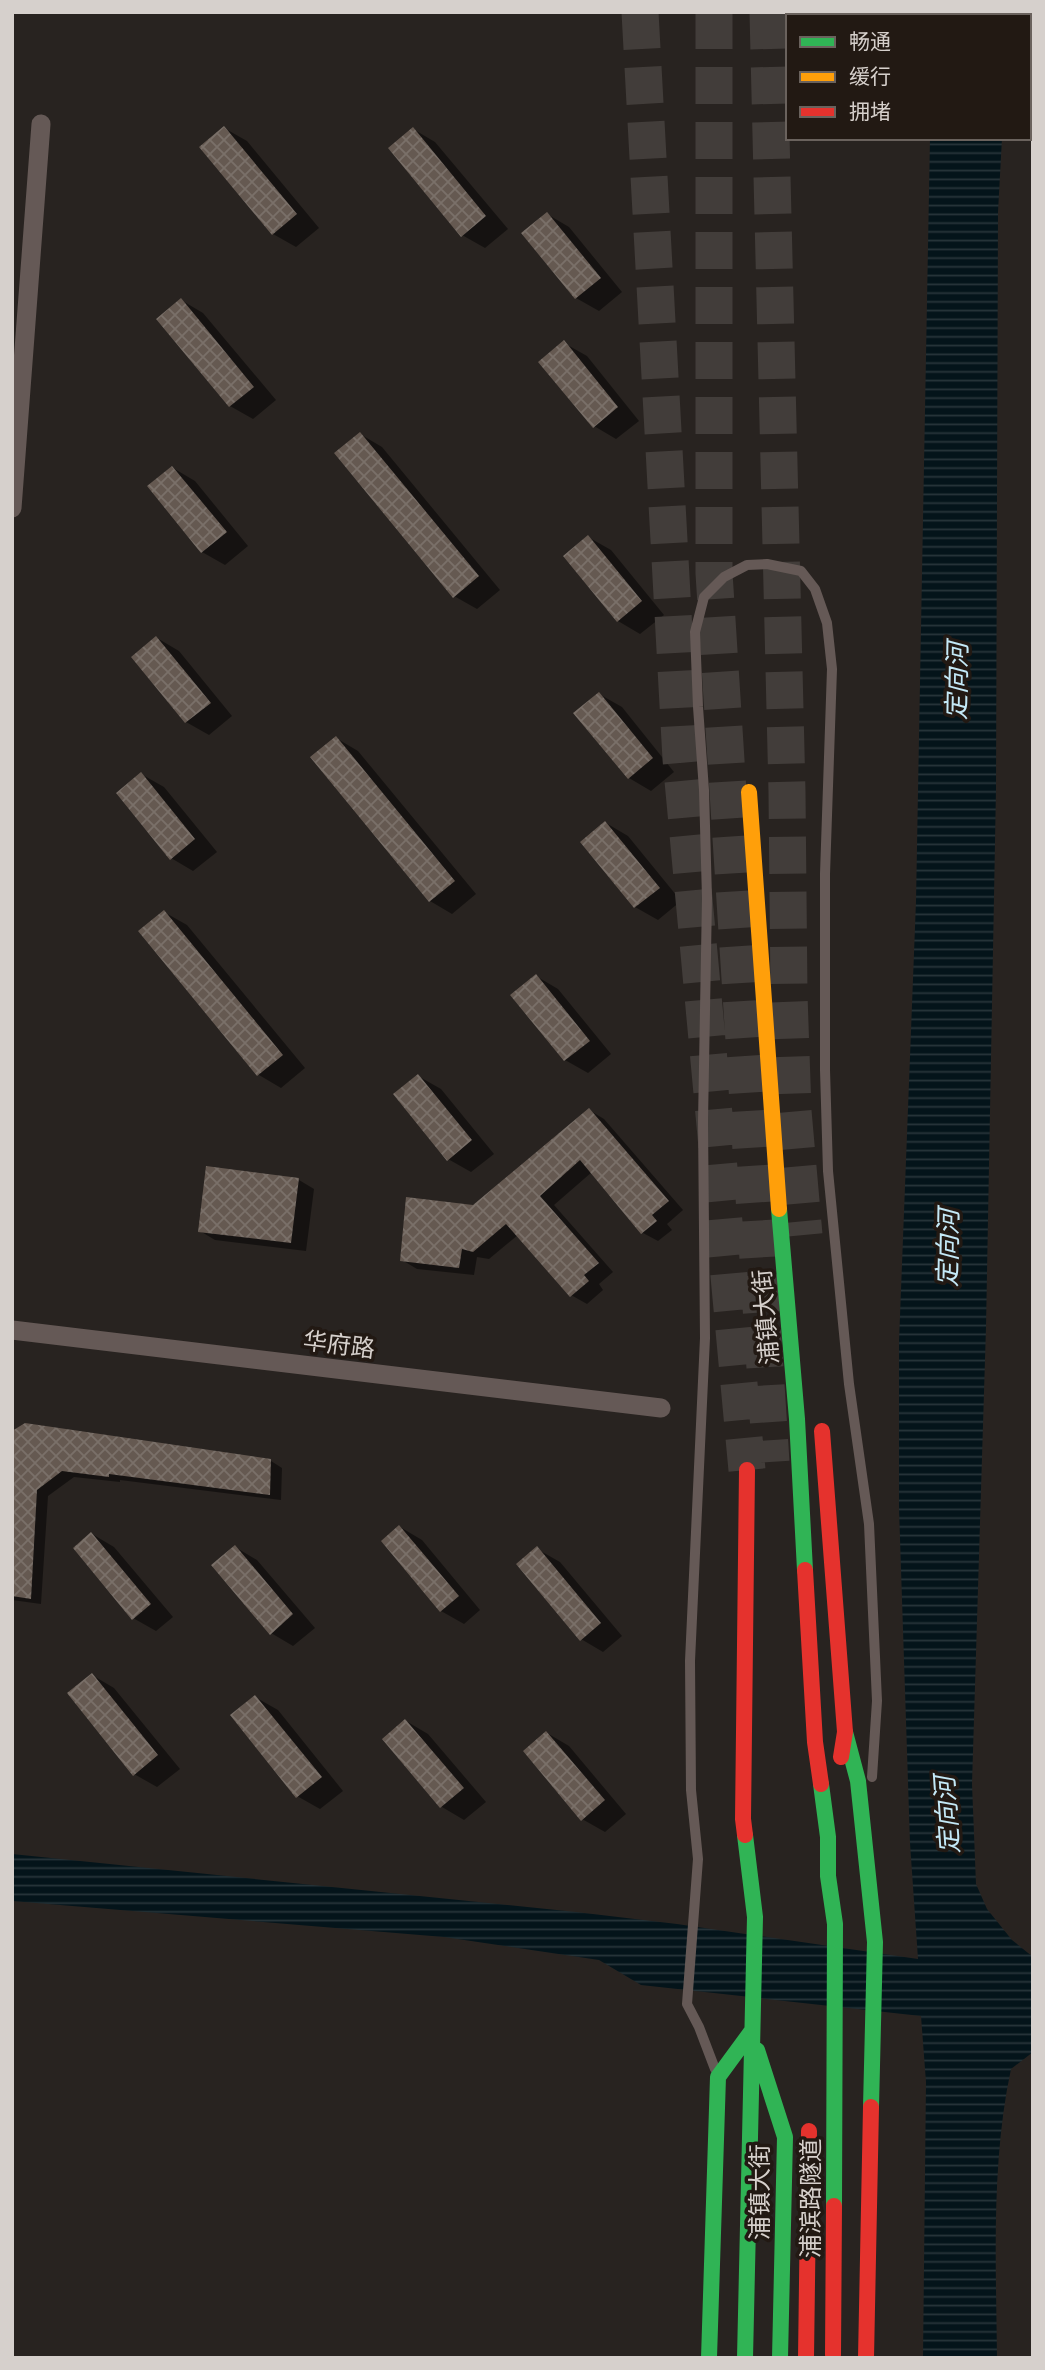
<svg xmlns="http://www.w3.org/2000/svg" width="1045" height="2370" viewBox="0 0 1045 2370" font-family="'DM Sans','Noto Sans SC',sans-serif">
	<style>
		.water { fill: url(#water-rules) }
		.shadow { fill: #0007 }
		.building { fill: url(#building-cross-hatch) }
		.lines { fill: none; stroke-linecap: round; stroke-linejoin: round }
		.highway-tunnel { stroke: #423d3a; stroke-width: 37; stroke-dasharray: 37 18; stroke-linecap: butt }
		.lane { stroke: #655956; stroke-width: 10 }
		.street { stroke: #655956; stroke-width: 19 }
		.fast { stroke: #30b455; stroke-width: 16 }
		.slow { stroke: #ff9f0a; stroke-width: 16 }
		.jam { stroke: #e5322d; stroke-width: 16 }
		.labels { text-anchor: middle; stroke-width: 7; stroke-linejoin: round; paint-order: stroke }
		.street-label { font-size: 24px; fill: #d6d0cc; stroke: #221913 }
		.water-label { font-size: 26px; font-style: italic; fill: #c4e9f7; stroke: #221913 }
	</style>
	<defs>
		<pattern id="water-rules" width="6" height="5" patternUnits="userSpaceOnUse" patternTransform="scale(1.75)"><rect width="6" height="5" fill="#04141a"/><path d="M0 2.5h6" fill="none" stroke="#28353a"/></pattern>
		<pattern id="building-cross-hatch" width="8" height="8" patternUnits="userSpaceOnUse" patternTransform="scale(1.75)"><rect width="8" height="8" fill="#655951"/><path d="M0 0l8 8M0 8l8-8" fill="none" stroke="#7a7069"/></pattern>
	</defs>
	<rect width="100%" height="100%" fill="#282320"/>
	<path class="water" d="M930 138H1002L998 212 996 789 986 1327 972 1784 976 1884 987 1909 1012 1940 1033 1957V2052L1011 2069C991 2162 996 2262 997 2358H923L926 2082 921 2016 641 1985 599 1960 444 1937 12 1901V1854L576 1912 677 1924 918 1959 910 1843 899 1508V1342L916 901Z"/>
	<path class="shadow" d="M224 128 247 141 319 228 296 247 273 234 201 147Z
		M413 129 435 142 508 229 485 248 462 235Z
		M547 214 569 227 622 292 599 311 576 298Z
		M181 300 203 313 276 400 253 419 230 406 158 319Z
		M564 343 587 356 639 421 616 439 594 426Z
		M360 434 382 447 500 590 477 609 454 596Z
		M173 468 195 481 248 546 225 565 202 552Z
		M588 537 611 550 664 615 640 634 618 621Z
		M157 638 179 651 232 716 209 735 186 722 133 657Z
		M599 694 622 707 674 772 651 791 629 778Z
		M336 738 358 751 476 894 452 914 430 901Z
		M141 774 164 787 217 852 193 871 171 858Z
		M606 823 628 836 681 901 658 920 635 907Z
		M164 912 187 925 305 1068 281 1088 259 1075 141 932Z
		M536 976 558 989 611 1054 588 1073 565 1060 513 995Z
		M418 1076 441 1089 494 1154 471 1172 448 1159Z
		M589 1110 604 1119 683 1210 667 1224 672 1230 658 1241 643 1233 592 1172 554 1205 613 1272 599 1284 603 1290 587 1304 571 1295 518 1235 489 1259 477 1257 474 1275 417 1269 402 1260 474 1206Z
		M299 1180 314 1189 306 1251 215 1240 200 1231Z
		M12 1433 271 1461 282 1468 281 1500 120 1480V1482L74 1477 48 1496 41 1604 12 1600Z
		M400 1527 422 1540 480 1610 464 1624 441 1611 383 1541Z
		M92 1534 114 1547 173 1617 156 1631 133 1618Z
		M235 1547 257 1560 315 1628 293 1646 271 1633Z
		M537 1549 560 1562 622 1636 603 1652 581 1639Z
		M92 1675 114 1688 180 1769 157 1787 134 1774Z
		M255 1697 278 1710 343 1791 320 1809 297 1796Z
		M406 1721 428 1734 486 1802 464 1820 442 1807 384 1739Z
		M547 1733 569 1746 626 1814 605 1832 582 1819Z"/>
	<path class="building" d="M224 126 297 214 272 235 199 147Z
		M413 127 486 216 461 237 388 148Z
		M547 212 601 278 575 299 521 233Z
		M181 298 254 387 229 407 156 319Z
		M564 340 618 407 593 428 538 362Z
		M360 432 479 576 453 598 334 453Z
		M172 466 227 532 201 553 147 486Z
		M588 535 642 601 617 622 563 556Z
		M156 636 211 703 185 723 131 657Z
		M599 692 653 758 628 779 573 713Z
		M336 736 455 881 429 902 310 757Z
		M141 772 195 839 170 860 116 793Z
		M605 821 660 888 634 908 580 842Z
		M164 910 283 1055 257 1076 138 931Z
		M536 974 590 1041 564 1061 510 995Z
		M418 1074 472 1140 447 1161 393 1094Z
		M589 1108 669 1201 652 1215 657 1221 641 1234 580 1160 540 1196 599 1263 584 1275 589 1281 570 1297 506 1224 473 1252 462 1249 459 1268 400 1261 406 1197 473 1205Z
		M206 1166 299 1178 291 1243 198 1232Z
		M25 1423 271 1459 270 1495 109 1474V1477L62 1471 37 1490 31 1599 12 1596V1431Z
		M399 1525 459 1596 440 1612 381 1541Z
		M91 1532 151 1604 132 1620 73 1548Z
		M235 1545 293 1614 270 1635 211 1565Z
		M537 1546 601 1623 580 1641 516 1564Z
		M92 1673 158 1755 133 1776 67 1693Z
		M255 1695 322 1777 296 1798 230 1715Z
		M405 1719 464 1788 440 1808 382 1739Z
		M546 1731 605 1800 581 1821 523 1751Z"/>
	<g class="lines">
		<path class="highway-tunnel" d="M640 12 681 759 747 1470
			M714 12V573L771 1462
			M768 12 787 792 789 995 793 1111 804 1235"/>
		<path class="lane" d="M715 2069 699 2027 687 2004 698 1859 691 1790 690 1661 705 1338 703 1122 707 898 704 790 698 707 695 632 704 597 724 577 747 565 767 564 801 571 815 589 827 623 832 669 825 874V1070L828 1171 849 1384 869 1524 877 1701 872 1777"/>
		<path class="street" d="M12 508 41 124
			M12 1330 661 1408"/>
		<path class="fast" d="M779 1209 797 1419 805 1570
			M845 1732 858 1781 875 1942 871 2107
			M821 1784 828 1837V1876L835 1924 834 2206
			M757 2050 785 2137 780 2358
			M709 2358 718 2077 751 2032
			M745 2358 755 1917 745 1835"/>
		<path class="slow" d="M749 792 779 1209"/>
		<path class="jam" d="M822 1431 845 1732 841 1757
			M805 1570 815 1742 821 1784
			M745 1835 743 1819 747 1470
			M833 2355 834 2206
			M806 2358 809 2131
			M866 2358 871 2107"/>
	</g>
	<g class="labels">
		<g class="street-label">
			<text transform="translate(766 1317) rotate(-95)" y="8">浦镇大街</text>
			<text transform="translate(339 1345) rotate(7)" y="8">华府路</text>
			<text transform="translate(760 2192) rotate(-90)" y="8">浦镇大街</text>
			<text transform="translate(811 2198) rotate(-90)" y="8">浦滨路隧道</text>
		</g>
		<g class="water-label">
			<text transform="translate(957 681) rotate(-89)" y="9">定向河</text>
			<text transform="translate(948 1248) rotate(-89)" y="9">定向河</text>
			<text transform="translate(947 1815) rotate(-94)" y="9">定向河</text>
		</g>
	</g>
	<rect width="1045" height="2370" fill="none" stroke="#d6d0cc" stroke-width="28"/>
	<rect x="786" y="14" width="245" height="126" fill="#221913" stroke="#6a625d" stroke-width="2"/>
	<rect x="800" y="37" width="35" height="10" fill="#30b455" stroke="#6a625d" stroke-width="2"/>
	<text x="849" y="49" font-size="21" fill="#d6d0cc">畅通</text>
	<rect x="800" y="72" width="35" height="10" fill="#ff9f0a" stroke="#6a625d" stroke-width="2"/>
	<text x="849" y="84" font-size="21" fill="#d6d0cc">缓行</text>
	<rect x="800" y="107" width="35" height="10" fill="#e5322d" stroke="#6a625d" stroke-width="2"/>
	<text x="849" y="119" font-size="21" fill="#d6d0cc">拥堵</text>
</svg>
